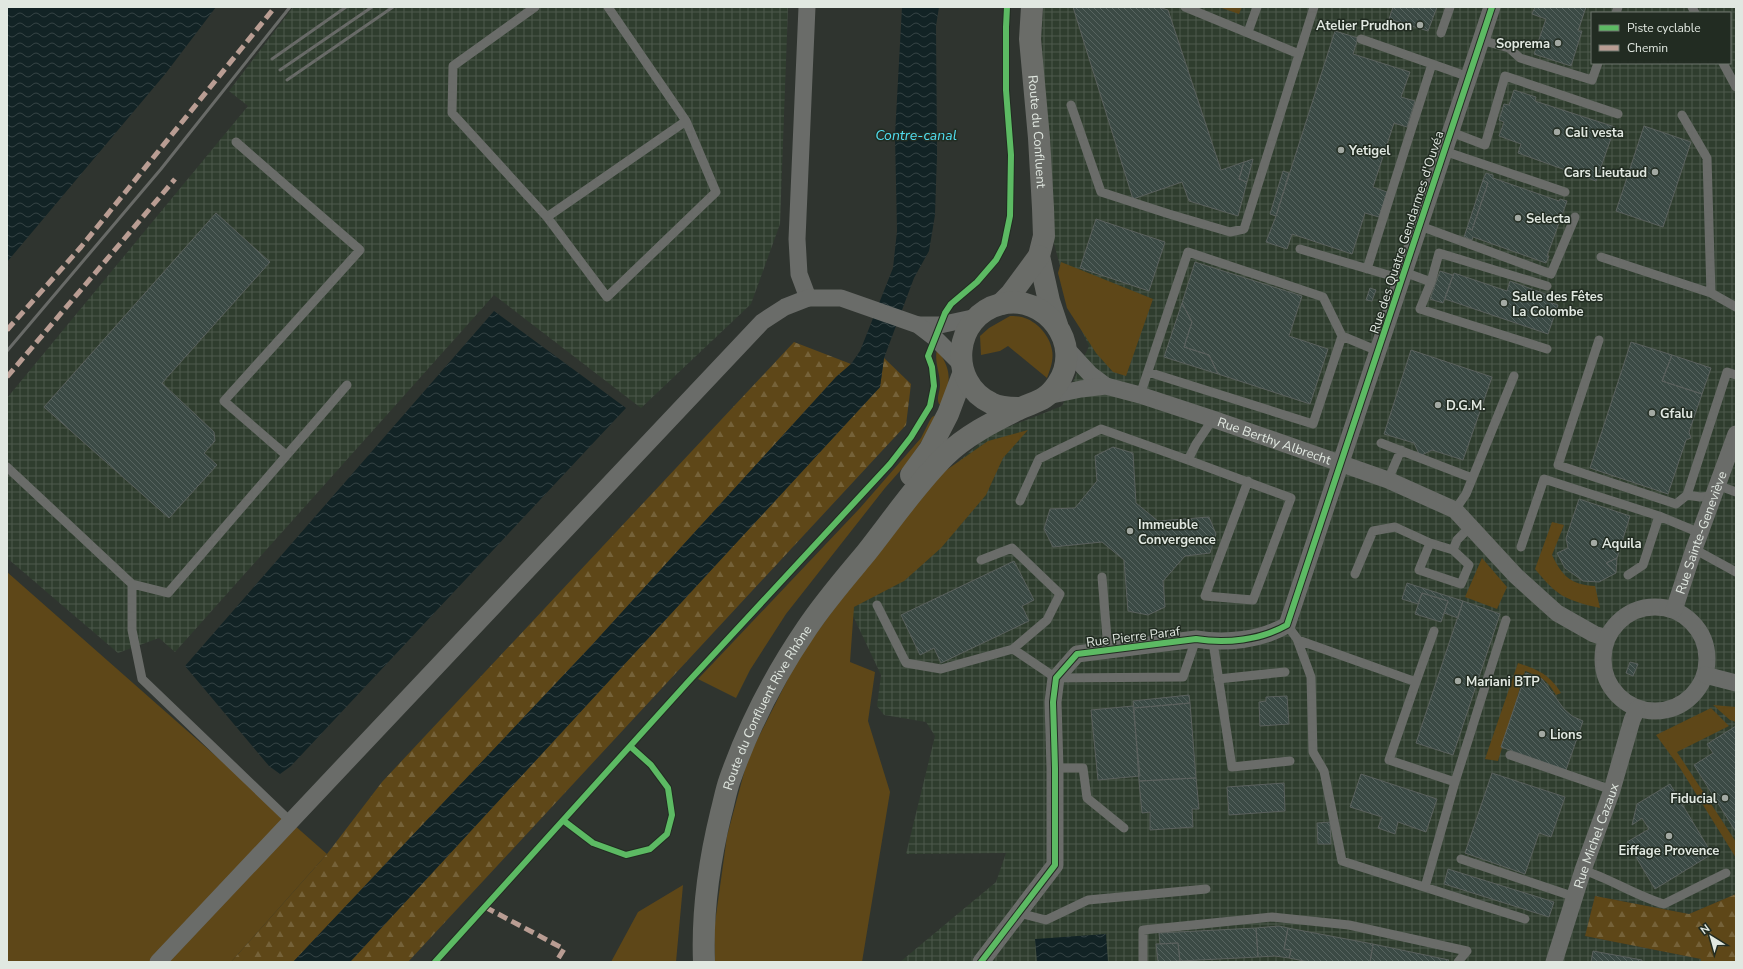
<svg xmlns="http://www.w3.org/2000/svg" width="1743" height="969" viewBox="0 0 1743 969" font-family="'Nunito Sans',sans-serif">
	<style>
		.industrial { fill: url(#industrial-grid); fill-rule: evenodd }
		.green { fill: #5e4718 }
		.forest { fill: url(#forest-firs) }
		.water { fill: url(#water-waves) }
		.building { fill: url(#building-back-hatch); stroke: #5b615e }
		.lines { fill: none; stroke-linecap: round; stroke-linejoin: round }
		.service { stroke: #6a6c69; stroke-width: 9 }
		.minor { stroke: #6a6c69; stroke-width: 17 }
		.primary { stroke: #6a6c68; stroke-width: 22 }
		.rail { stroke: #686a67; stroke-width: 3 }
		.quiet { stroke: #b99d93; stroke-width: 5; stroke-dasharray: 10 5; stroke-linecap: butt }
		.cycleway-casing { stroke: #222c22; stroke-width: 8 }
		.cycleway { stroke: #5cba63; stroke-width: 6 }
		.poi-dot { fill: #a3a9a3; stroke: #222c22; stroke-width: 1.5 }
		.labels { text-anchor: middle; stroke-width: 3; stroke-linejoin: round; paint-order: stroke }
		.poi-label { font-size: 13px; font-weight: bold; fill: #e1e8e1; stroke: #222c22; text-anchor: start }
		.street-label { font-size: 13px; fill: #e1e8e1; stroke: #222c22 }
		.water-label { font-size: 14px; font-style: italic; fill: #51dff2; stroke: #222c22 }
	</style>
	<defs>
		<pattern id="industrial-grid" width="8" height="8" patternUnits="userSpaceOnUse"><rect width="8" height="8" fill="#2f3d2e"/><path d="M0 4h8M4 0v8" fill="none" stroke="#4d594c"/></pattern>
		<pattern id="forest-firs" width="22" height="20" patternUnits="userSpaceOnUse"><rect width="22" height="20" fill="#5e4718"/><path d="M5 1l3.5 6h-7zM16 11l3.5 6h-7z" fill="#756239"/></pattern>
		<pattern id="water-waves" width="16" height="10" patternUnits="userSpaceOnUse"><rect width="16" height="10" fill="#122325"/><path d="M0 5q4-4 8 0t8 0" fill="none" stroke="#344344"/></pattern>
		<pattern id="building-back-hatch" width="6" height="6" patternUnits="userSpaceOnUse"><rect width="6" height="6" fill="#3b4a45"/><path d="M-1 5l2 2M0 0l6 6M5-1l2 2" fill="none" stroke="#576460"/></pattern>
	</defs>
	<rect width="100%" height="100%" fill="#2f342f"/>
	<path class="industrial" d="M293 7H788L780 224 751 304 641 408 494 295 175 652 159 638 118 653 7 558V398L248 106 229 91Z
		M1043 7H1736V894L1689 914 1595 896 1585 936 1701 959V962H900L996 882 1006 853 906 854 935 736 926 722 884 715 877 706 881 675 847 603 941 477 990 434 1062 406 1089 346 1072 310 1053 240 1041 37ZM1592 13H1730V63H1592Z"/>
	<path class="green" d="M1219 7H1242L1239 14Z
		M1061 262 1153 299 1126 376 1113 372 1096 353 1067 308 1058 273Z
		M1010 316C1013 316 1018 316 1022 317 1037 321 1050 336 1052 350 1054 360 1050 370 1047 378L1008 346 1000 351 981 355 980 336 989 328Z
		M937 349C953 372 950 380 943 406L939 404C936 398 940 392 940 385 940 372 934 362 937 349Z
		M936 415 938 417 907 463 885 488 786 614 750 670 736 698 698 679 860 508 921 438 930 420 932 417Z
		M1028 430 1003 458 986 495 941 548 904 581 854 607 850 662 875 672 868 721 890 792 862 962H715L714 930 727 836 748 758 799 657 839 602 935 478 988 441Z
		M1552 522 1564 525 1552 555C1562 576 1571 585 1595 586L1600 608C1565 600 1557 596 1535 569Z
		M1482 558 1507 587 1497 609 1465 597Z
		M7 572 327 854 231 962H7Z
		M1518 663C1538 670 1549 674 1561 693L1556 695C1547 680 1542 677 1525 671L1498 761 1485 759Z
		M1713 705 1736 707V722L1730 720Z
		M1711 708 1729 726 1677 752 1736 842V858L1680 768 1656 735Z
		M683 885 676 962H611L638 912Z"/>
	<path class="forest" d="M794 342 851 364 836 377 592 645 293 962H231L327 854 382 782Z
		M884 358 911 384 906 425 408 962H350L880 387Z
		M1736 894V962H1701V959L1585 936 1595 896 1689 914Z"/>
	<path class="water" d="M7 7H216L166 73 7 262Z
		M902 7H939L936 26 937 155 935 215 929 251 914 278 884 358 880 387 350 962H293L592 645 836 377 851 364 860 351 893 268 897 231 895 135Z
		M494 311 626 408 291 766 280 774 269 766 185 666Z
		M1106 934 1108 962H1037L1035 939Z"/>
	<path class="building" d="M1073 7H1158L1168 10 1221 170 1244 162 1239 179 1247 182 1238 216 1189 201 1182 182 1133 199Z
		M1393 7H1437L1428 31 1389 19Z
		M1535 7H1586L1578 31H1582L1571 66 1534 54 1546 19 1532 14Z
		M1335 31 1358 38 1353 54 1410 72 1401 97 1415 101 1407 127 1394 123 1373 187 1387 192 1379 217 1365 213 1352 254 1292 234 1287 249 1266 242 1276 216Z
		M1514 90 1536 97 1535 101 1615 127 1596 181 1518 153 1521 144 1499 136 1504 122 1499 120 1504 104 1509 105Z
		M1644 126 1691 142 1663 227 1616 211Z
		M1253 159 1247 182 1239 179 1244 162Z
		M1283 171 1289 173 1276 216 1270 214Z
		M1486 173 1493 175V178L1559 201 1560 199 1567 201 1547 256H1549L1546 263 1473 237 1472 240 1464 237 1467 228 1472 230 1488 183 1483 180Z
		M1483 180 1488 183 1472 230 1467 228Z
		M216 213 270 262 162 383 214 432 215 441 204 453 217 465 169 518 44 407Z
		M1096 219 1165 242 1149 291 1080 268Z
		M1195 262 1302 296 1289 336 1328 349 1310 404 1218 374 1209 355 1184 347 1192 322 1182 303Z
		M1440 271 1453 275 1443 303 1430 299Z
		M1454 273 1507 291 1510 281 1548 295 1546 301 1558 305 1548 334 1445 299Z
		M1370 288 1376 290 1372 301 1366 300Z
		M1182 303 1192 322 1184 347 1209 355 1218 374 1164 357Z
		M1631 342 1672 355 1662 381 1702 394 1689 432 1691 438 1686 440 1668 494 1590 468Z
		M1411 350 1492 377 1463 460 1432 450 1420 456 1414 443 1384 434Z
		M1672 355 1711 368 1702 394 1662 381Z
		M1113 447 1133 453 1136 503 1158 521 1209 517 1216 534 1210 553 1185 556 1163 581 1165 607 1148 615 1128 611 1124 560 1102 542 1053 547 1044 529 1050 509 1075 508 1097 481 1095 456Z
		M1579 499 1630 516 1617 558 1606 563 1616 573 1599 582 1583 581 1565 568 1557 553 1568 548 1566 538Z
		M1617 558 1616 573 1606 563Z
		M1014 561 1034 600 1022 606 1029 621 941 663 934 648 920 655 901 615Z
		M1407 583 1463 601 1458 618 1444 613 1448 601 1422 593 1418 604 1402 599Z
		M1422 593 1448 601 1441 622 1415 614Z
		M1463 601 1500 614 1453 755 1416 743Z
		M1630 662 1638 664 1633 676 1626 673Z
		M1526 673 1542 679 1564 709 1572 716 1583 721 1566 770 1501 747Z
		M1189 695 1190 703 1134 708 1133 701Z
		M1287 696 1289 724 1260 726 1259 702 1266 701V697Z
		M1190 703 1196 778 1139 781 1134 708Z
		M1133 706 1140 776 1098 780 1091 710Z
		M1736 726V832L1694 765 1713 753 1707 744Z
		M1492 773 1565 797 1551 837 1539 833 1525 874 1465 853Z
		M1361 774 1437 799 1426 832 1398 822 1395 834 1378 828 1382 817 1350 807Z
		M1196 778 1199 809H1192L1193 827 1150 830V812L1142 813 1139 781Z
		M1284 783 1285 811 1229 815 1227 787Z
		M1670 784 1712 854 1655 889 1627 842 1649 829 1642 818 1632 825 1637 804Z
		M1330 822 1331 844H1318L1317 823Z
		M1448 869 1554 902 1549 917 1444 884Z
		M1279 926 1288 928 1284 949 1291 950 1289 958 1275 956 1258 957 1256 928Z
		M1256 928 1258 957 1180 961 1178 943 1160 944 1159 933Z
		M1288 928 1373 944 1370 962H1309L1289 958 1291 950 1284 949Z
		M1178 943 1180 961 1158 962 1156 944Z
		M1373 944 1449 960 1447 962H1370Z
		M1593 951 1642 960V962H1591Z"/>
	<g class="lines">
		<path class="service" d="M535 7 453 66 452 113 547 217 686 121 608 7
			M1185 7 1299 54
			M1692 7 1695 13
			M1616 13 1618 7
			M1248 32 1257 7
			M1441 33 1450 7
			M1361 39 1469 77
			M1481 40 1509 48 1520 58 1592 80 1598 63
			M1723 63 1736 87
			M1071 105 1101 192 1169 214 1230 232 1244 229 1314 7
			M1682 115 1707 158 1711 293 1736 307
			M1451 132 1485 145 1505 76 1618 114
			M236 142 360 250 224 401 286 455
			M1444 151 1565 192
			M547 217 607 297 716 192 686 121
			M1420 226 1551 274 1575 217
			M1300 249 1402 279
			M1601 257 1711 293
			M1367 269 1432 64
			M1404 272 1431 282 1420 309 1547 349
			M1431 282 1439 253 1547 286
			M1342 336 1378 351
			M1599 340 1558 465 1676 504 1687 495 1700 497 1713 496
			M1140 395 1188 252 1323 297 1342 336 1313 424 1148 372
			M1381 443 1472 478
			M1188 460 1291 498 1253 600 1205 596 1248 481
			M7 467 132 584V630L142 679 290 821
			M1388 480 1401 450
			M1717 485 1736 492
			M1687 495 1727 372 1736 375
			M1020 501 1039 459 1101 429 1188 460 1196 444 1213 419
			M1455 510 1466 494 1514 376
			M1521 547 1544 479 1659 516
			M1694 549 1736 572
			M1453 550 1430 543 1419 570 1461 584 1469 565 1453 550 1457 540 1471 526
			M1355 574 1373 531 1395 527 1430 543
			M1628 575 1643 565 1659 516 1700 533
			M1102 577 1108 650
			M132 584 168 593 347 385
			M877 605 906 663 941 669 1013 649 1047 620 1060 594 1012 548 981 560
			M1287 625 1298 640 1416 682 1389 760 1455 782
			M1297 639 1311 677 1313 752 1324 771 1342 861 1525 919
			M1213 642 1232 767 1290 761
			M1013 649 1056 678 1183 677 1196 639
			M1218 679 1285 672
			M1416 682 1434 631
			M1510 755 1612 790
			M1055 768H1083L1087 798 1124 828
			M1461 859 1575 897
			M1583 870C1611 879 1636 896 1664 904L1726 873
			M1425 887 1455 782 1506 620
			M1019 913 1046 920 1088 900 1206 889
			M1143 962V930L1272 917 1349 925 1467 951 1458 962"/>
		<g class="minor">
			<path d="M807 7 797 239 799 274 808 298"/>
			<path d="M918 325H940L977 317"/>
			<path d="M1066 348 1090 374 1106 386"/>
			<path id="s1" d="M1047 396 1081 389 1106 386 1140 395 1213 419 1388 480 1455 510 1516 576 1557 613 1594 634 1606 638"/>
			<circle cx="1655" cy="659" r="52"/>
			<path id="s2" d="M1674 610 1694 549 1736 434"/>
			<path d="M1705 675 1736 683"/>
			<path d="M158 962 762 322 785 307 808 298H841L918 325 935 338 961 364"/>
			<path d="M981 962 1055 865V768L1053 702 1056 678 1077 654 1196 639C1226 644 1261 640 1287 625L1492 7"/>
			<path id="s3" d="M1554 962 1583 870 1612 790 1632 720 1637 709"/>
		</g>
		<g class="primary">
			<path id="s4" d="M1032 7 1030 39 1039 138 1043 208 1044 236 1039 256 1049 301 1057 325"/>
			<path d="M1001 304 1011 294 1039 256"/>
			<path d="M911 475 930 449 948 414 963 374"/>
			<path id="s5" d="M704 962C702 912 709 862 721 813 724 802 726 790 730 779 749 725 775 675 807 628 825 601 846 577 866 553 892 520 916 485 945 456 965 436 993 422 1017 410 1034 401 1045 403 1058 383 1084 344 1045 293 1001 304 953 316 947 382 991 403 1000 408 1010 408 1020 408"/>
		</g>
		<path class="rail" d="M272 59 346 7
			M280 70 372 7
			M287 80 393 7
			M7 351 161 169 290 7"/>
		<path class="quiet" d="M7 330 81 247 275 7
			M7 377 175 179
			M485 907 564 949 556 962"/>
		<defs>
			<path id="cycleway" d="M564 821 593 843 626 855 650 849 667 834 672 815 668 788 651 765 631 747
				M435 962 688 682 890 464 911 437 930 406 934 386 932 367 928 356 945 313 951 304 977 282 996 260 1004 245 1010 216 1011 155 1006 90V27L1007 7
				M981 962 1055 865V768L1053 702 1056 678 1077 654 1196 639C1226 644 1261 640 1287 625L1492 7"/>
		</defs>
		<use href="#cycleway" class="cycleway-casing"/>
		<use href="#cycleway" class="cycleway"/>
	</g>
	<g class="poi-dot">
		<circle cx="1420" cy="25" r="4"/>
		<circle cx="1558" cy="43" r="4"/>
		<circle cx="1557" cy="132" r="4"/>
		<circle cx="1341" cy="150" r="4"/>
		<circle cx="1655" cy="172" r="4"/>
		<circle cx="1518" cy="218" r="4"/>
		<circle cx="1504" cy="303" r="4"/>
		<circle cx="1438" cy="405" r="4"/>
		<circle cx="1652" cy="413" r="4"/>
		<circle cx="1130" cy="531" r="4"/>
		<circle cx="1594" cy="543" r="4"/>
		<circle cx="1458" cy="681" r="4"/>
		<circle cx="1542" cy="734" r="4"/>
		<circle cx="1725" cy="798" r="4"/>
		<circle cx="1669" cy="836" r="4"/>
	</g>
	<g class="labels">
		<g class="poi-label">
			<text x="1412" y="30" text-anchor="end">Atelier Prudhon</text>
			<text x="1550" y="48" text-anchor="end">Soprema</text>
			<text x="1565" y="137">Cali vesta</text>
			<text x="1349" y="155">Yetigel</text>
			<text x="1647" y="177" text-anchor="end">Cars Lieutaud</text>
			<text x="1526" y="223">Selecta</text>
			<text x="1512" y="301">Salle des Fêtes<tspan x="1512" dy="15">La Colombe</tspan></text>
			<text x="1446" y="410">D.G.M.</text>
			<text x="1660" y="418">Gfalu</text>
			<text x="1138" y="529">Immeuble<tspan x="1138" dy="15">Convergence</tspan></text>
			<text x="1602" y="548">Aquila</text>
			<text x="1466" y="686">Mariani BTP</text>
			<text x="1550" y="739">Lions</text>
			<text x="1717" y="803" text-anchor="end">Fiducial</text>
			<text x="1669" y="855" text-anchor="middle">Eiffage Provence</text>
		</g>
		<g class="street-label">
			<text dy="5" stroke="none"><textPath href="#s4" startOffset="125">Route du Confluent</textPath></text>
			<text transform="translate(1406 232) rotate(-72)" y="5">Rue des Quatre Gendarmes d'Ouvéa</text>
			<text dy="5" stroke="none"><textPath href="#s1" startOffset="237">Rue Berthy Albrecht</textPath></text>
			<text dy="5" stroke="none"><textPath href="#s2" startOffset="82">Rue Sainte-Geneviève</textPath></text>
			<text transform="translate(1133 636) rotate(-7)" y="5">Rue Pierre Paraf</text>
			<text dy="5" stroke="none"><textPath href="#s5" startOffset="266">Route du Confluent Rive Rhône</textPath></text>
			<text dy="5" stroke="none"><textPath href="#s3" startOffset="133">Rue Michel Cazaux</textPath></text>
		</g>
		<g class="water-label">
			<text x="916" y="140">Contre-canal</text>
		</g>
	</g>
	<rect width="1743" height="969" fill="none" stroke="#e1e8e1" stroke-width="16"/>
	<rect x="1591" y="12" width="140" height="52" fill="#222c22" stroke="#6e776e"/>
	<rect x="1599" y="25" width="20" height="6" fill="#5cba63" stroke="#6e776e"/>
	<text x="1627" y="32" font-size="12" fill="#e1e8e1">Piste cyclable</text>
	<rect x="1599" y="45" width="20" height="6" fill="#b99d93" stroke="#6e776e"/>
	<text x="1627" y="52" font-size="12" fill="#e1e8e1">Chemin</text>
	<g transform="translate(1711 937) rotate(323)" stroke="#222c22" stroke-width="3" paint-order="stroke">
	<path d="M0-3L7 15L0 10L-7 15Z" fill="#e1e8e1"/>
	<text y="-6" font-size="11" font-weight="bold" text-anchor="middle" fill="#e1e8e1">N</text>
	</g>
</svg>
